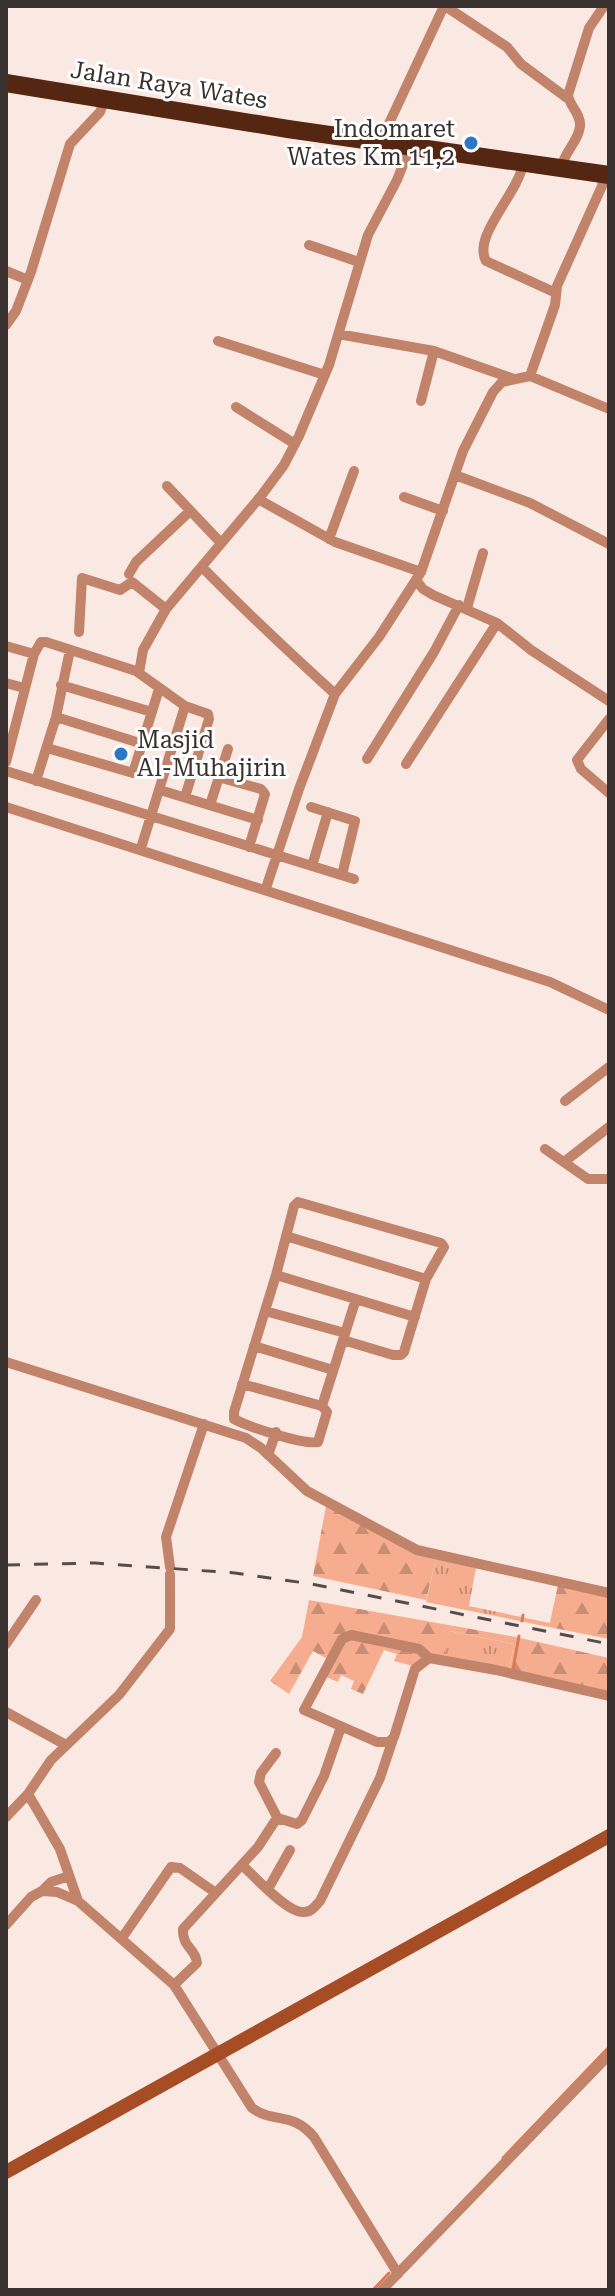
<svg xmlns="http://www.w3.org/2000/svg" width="615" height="2296" viewBox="0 0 615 2296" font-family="'Roboto Serif',serif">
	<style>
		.grass { fill: url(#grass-tufts) }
		.forest { fill: url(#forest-firs) }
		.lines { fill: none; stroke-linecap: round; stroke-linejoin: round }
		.stream { stroke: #da7b55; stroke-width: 3 }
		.street { stroke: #c2836b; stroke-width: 10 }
		.secondary { stroke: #a64d26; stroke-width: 14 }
		.highway { stroke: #552612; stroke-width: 18 }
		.rail { stroke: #564d4a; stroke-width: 3; stroke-dasharray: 14 14; stroke-linecap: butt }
		.poi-dot { fill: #2a78c7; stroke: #fff; stroke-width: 3 }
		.labels { text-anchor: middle; stroke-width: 6; stroke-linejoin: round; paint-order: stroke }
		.street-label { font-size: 24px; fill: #38312f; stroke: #fff }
		.poi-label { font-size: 24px; fill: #38312f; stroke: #fff; text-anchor: end }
	</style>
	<defs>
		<pattern id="grass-tufts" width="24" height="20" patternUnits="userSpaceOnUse" patternTransform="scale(2)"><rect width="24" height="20" fill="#f6ad8f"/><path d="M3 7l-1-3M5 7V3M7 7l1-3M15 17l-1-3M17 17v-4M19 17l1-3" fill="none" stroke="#c88d75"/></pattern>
		<pattern id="forest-firs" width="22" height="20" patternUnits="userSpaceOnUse" patternTransform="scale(2)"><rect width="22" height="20" fill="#f6ad8f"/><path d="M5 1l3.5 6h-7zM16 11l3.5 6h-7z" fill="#c88d75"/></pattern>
	</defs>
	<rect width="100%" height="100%" fill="#fae9e3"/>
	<path class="grass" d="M436 1559 476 1568 469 1606 550 1623 549 1627 426 1602Z
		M449 1631 514 1644 509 1670 444 1658Z"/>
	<path class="forest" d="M326 1506 436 1559 426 1600 313 1576Z
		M558 1585 609 1596V1639L549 1627Z
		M309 1600 516 1637 609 1658V1693L509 1670 514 1644 450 1631 444 1658 424 1656 413 1666 394 1661 397 1654 384 1650 363 1694 351 1689 354 1681 341 1675 338 1682 324 1676 331 1661 313 1651 289 1694 270 1681 302 1637Z"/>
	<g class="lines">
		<path class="stream" d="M522 1621 523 1615
			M513 1669 519 1636
			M503 2158 609 2047
			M373 2290 389 2273"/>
		<path class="street" d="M445 6 507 47 521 64 567 98
			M383 142 385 132 444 6
			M523 164C518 194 472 236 486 261L556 293
			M561 169C563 153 579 141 580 126 581 113 569 106 568 95L589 28 604 6
			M309 245 359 262
			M6 271 28 280
			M6 325 16 311 31 272 70 144 100 112 105 99
			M338 334 434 351 514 379
			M218 341 325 375
			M530 376 555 305 557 286 602 186 604 174
			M421 401 434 351
			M236 407 295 444
			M455 475 530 503 609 544
			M167 486 221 543
			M404 497 443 511
			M258 499 335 542 421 572
			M329 539 354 471
			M202 567C245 611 290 653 335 694
			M129 574 136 562 189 512
			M416 580 423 589 433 595 497 623 531 650 609 701
			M467 608 483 553
			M79 632 82 578 120 590 132 582 166 609
			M6 646 34 654
			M139 673 143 650 166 609 261 496 284 465 299 436 329 365 368 235 397 180 410 147
			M6 683 24 688
			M61 685 152 712
			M56 717 143 744
			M609 719 577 760 581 769 609 793
			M47 748 133 773 159 689
			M367 759 434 652 459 605
			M6 762 34 654 41 642H46L136 671 185 706 208 714 209 719 185 797
			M406 764 497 623
			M6 771 354 879
			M218 777 261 789 265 794 249 847
			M36 781 56 717 70 650
			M160 790 258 820
			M210 805 228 749
			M6 807 550 982 609 1010
			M311 807 355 821 342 875
			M141 848 185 706
			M312 866 328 812
			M266 888 299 789 335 694 379 637 421 572 463 451 493 392 502 382 530 376 609 409
			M565 1101 609 1067
			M545 1149 588 1179H609
			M564 1162 609 1127
			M286 1236 426 1279
			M276 1275 415 1317
			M265 1311 345 1333
			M343 1340 393 1355H401L404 1352 426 1279 444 1247 441 1243 298 1202 294 1206 276 1275 234 1412V1419C249 1427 303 1445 318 1442L327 1412 322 1406 356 1299
			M254 1346 333 1370
			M6 1362 246 1438 261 1448 307 1491 417 1550 609 1593
			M242 1384 322 1406
			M268 1455 276 1432
			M170 1567 166 1537 204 1424
			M6 1644 36 1600
			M429 1658 415 1669 394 1737 389 1742H377L304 1710 342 1639 351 1635 419 1649 429 1658 496 1670 609 1696
			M6 1712 66 1745
			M276 1753 261 1773 259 1782 278 1819
			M28 1794 51 1760 119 1695 170 1629V1574
			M6 1817 28 1794 60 1849 78 1901
			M242 1865C254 1876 288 1914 304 1912 312 1912 315 1906 320 1901L380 1778 393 1739
			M268 1889 290 1850
			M42 1891 51 1882 69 1876
			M6 1925 31 1897 42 1891 57 1892 78 1901 174 1985 252 2108C275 2124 292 2111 314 2137L398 2274
			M122 1938 171 1867 180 1868 216 1893
			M174 1985 197 1963C196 1948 182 1948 183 1929L258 1847 275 1821 281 1819 297 1824 302 1820 324 1776 341 1727
			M382 2290 609 2055"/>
		<path class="secondary" d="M6 2172 609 1836"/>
		<path class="highway" d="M6 83 288 129 609 175"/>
		<path class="rail" d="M6 1565 95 1563 235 1573 312 1584 609 1644"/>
	</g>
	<g class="poi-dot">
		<circle cx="471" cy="143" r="8"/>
		<circle cx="121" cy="754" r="8"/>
	</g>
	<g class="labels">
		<g class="street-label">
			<text transform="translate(169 85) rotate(9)" y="8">Jalan Raya Wates</text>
		</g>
		<g class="poi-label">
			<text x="455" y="137">Indomaret<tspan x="455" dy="28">Wates Km 11,2</tspan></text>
			<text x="137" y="748" text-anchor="start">Masjid<tspan x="137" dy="28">Al-Muhajirin</tspan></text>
		</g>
	</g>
	<rect width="615" height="2296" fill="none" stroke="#38312f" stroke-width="16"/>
</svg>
